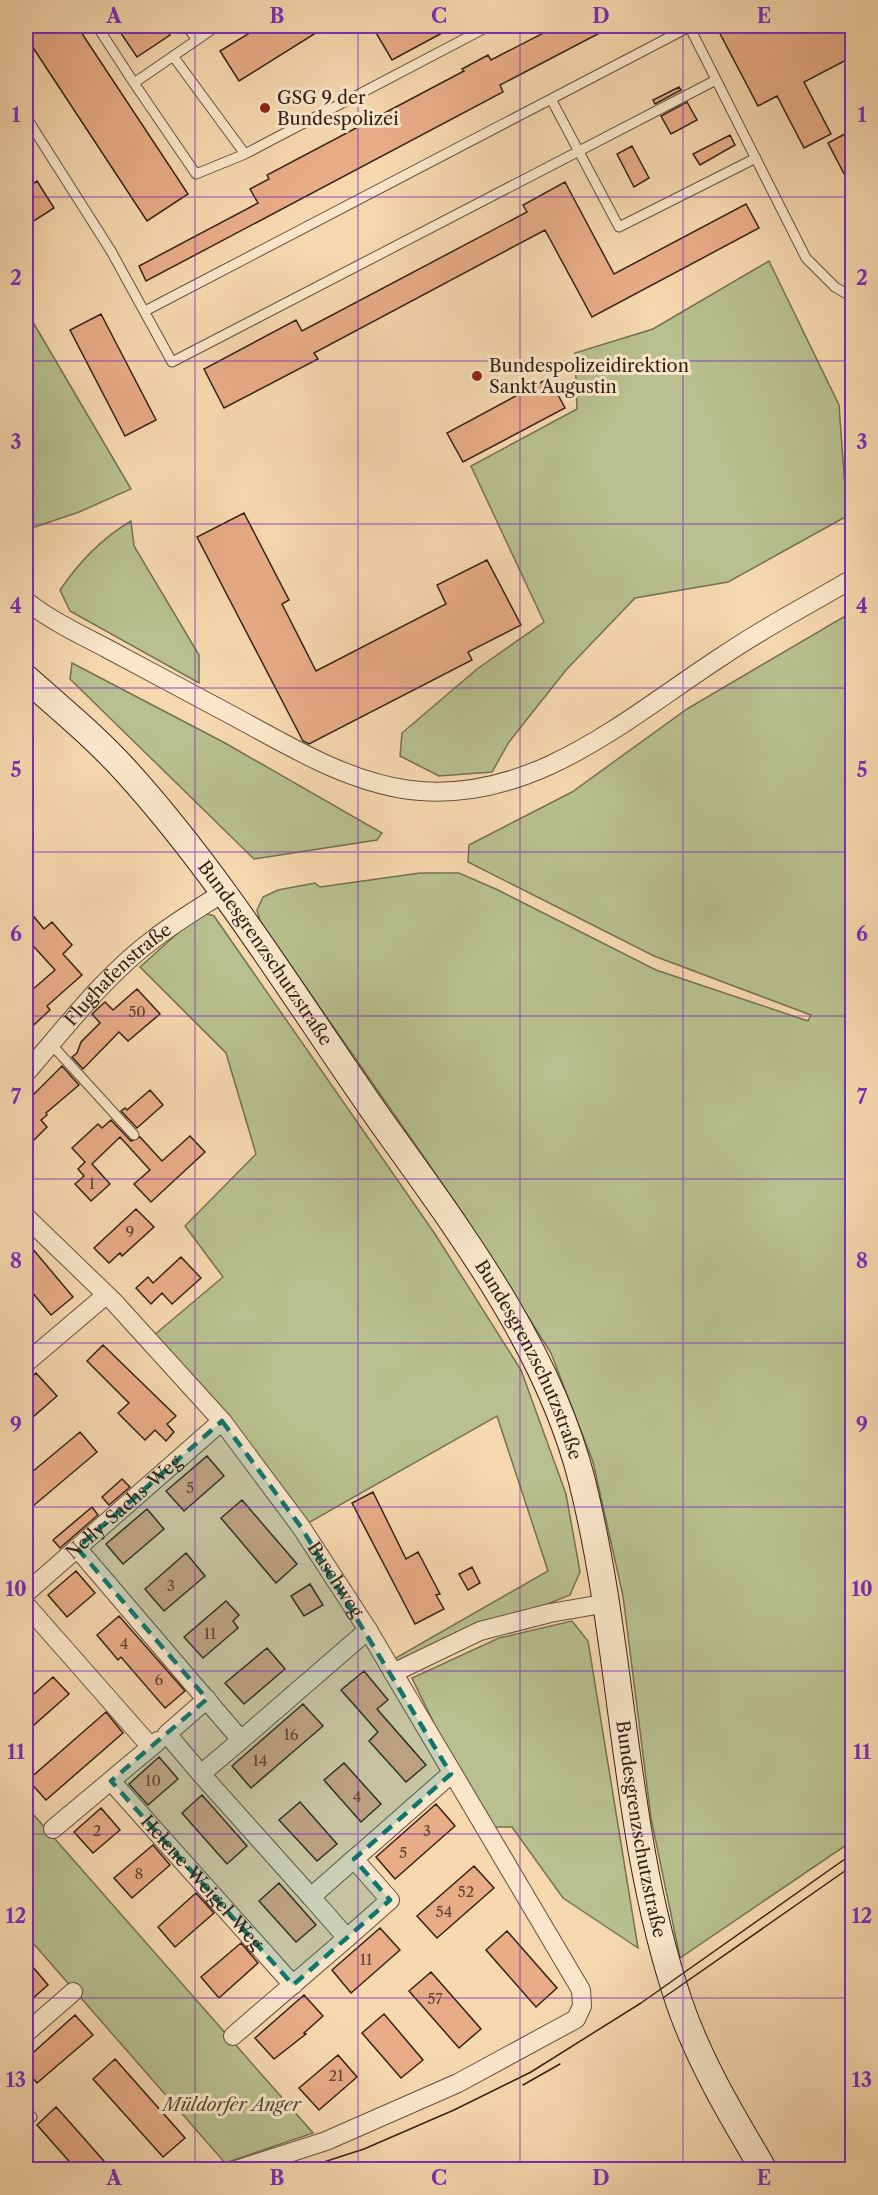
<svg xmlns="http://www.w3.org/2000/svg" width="878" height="2195" viewBox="0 0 878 2195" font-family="'Libre Caslon Text',serif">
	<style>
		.green { fill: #b7c08e; stroke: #767153; stroke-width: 1.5 }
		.building { fill: #e8ac86; stroke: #342218; stroke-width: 1.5 }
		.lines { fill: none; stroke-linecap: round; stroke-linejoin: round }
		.lane-casing { stroke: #64503e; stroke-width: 11 }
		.street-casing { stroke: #64503e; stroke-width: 20 }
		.secondary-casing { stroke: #342218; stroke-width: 28 }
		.lane { stroke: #f9e6ca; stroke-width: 9 }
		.street { stroke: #f9e6ca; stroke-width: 18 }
		.secondary { stroke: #f9e6ca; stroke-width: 26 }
		.tram { stroke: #342218; stroke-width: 1.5 }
		.marked { fill: #0f766e; fill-opacity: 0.2; stroke: #0f766e; stroke-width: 4.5; stroke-dasharray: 12 8; stroke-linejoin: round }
		.grid { fill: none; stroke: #7b2cbf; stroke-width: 1.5; stroke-opacity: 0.55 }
		.poi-dot { fill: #8f2418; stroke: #f9e6ca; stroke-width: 2 }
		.labels { text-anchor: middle; stroke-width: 6; stroke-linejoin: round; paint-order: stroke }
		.number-label { font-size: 15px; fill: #614434 }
		.poi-label { font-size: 18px; fill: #342218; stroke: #f9e6ca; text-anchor: start }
		.street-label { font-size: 18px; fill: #342218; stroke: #f9e6ca }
		.park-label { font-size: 18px; font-style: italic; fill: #554a36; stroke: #f9e6ca }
		.neatline { fill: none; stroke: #7b2cbf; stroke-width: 2 }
		.grid-label { font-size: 20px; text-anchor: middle; font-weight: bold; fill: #7b2cbf }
	</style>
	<rect width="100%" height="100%" fill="#f6d8ae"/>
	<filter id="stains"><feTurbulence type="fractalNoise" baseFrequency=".00333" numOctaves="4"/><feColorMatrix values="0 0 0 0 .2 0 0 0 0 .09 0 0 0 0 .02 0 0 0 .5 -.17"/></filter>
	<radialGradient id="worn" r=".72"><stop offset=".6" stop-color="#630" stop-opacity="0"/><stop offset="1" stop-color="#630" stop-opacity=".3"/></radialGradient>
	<path class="green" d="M769 261 839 405 847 516 728 582 635 598 566 670 509 742 492 772 439 776 400 756 402 733 477 669 544 622 471 466 577 409 575 353 653 329Z
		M27 312 131 489 79 512 26 530Z
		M131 521 134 546 199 655V683L70 611 60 590C80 561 101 539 131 521Z
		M852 612V1841L680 1958 651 1818 623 1596 593 1462 551 1353 462 1212 260 921 257 910 263 897 278 890 315 883 320 887 420 873H459L498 890 656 970 808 1021 811 1015 654 956 468 862 469 845 572 792 687 709Z
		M72 663 225 743 382 833 377 840 254 859 70 679Z
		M201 912 214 916 435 1234 521 1370 566 1494 580 1572 570 1595 480 1631 393 1673 387 1663 548 1571 497 1416 301 1527 147 1341 223 1277 185 1226 256 1154 226 1053 140 967Z
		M572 1621 588 1641 638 1948 563 1898 512 1827H493L445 1746 412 1678 499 1638Z
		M26 1806 313 2133 225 2163 26 1935Z"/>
	<path class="building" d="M26 26H77L188 194 147 221 26 37Z
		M116 26H164L170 35 137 57Z
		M261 26H327L239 81 220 51Z
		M372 26H455L392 60Z
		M557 26H613L500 85 503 92 146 281 139 266 258 203 250 189 269 179 267 175 464 71 462 69 488 55 491 60Z
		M716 26H852V57L804 82 831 134 804 148 777 96 758 106Z
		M679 87 681 90 655 104 653 100Z
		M687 102 697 120 671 134 661 116Z
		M852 130V189L828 143Z
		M730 135 735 145 700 165 693 154Z
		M632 146 649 178 634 187 617 154Z
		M37 181 54 208 26 226V188Z
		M565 182 614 274 746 204 759 228 592 317 545 230 314 353 318 359 224 408 204 369 296 320 302 331 527 212 523 205Z
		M101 314 156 420 125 436 70 330Z
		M549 378 565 408 463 462 447 433Z
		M244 513 289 600 282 604 316 671 446 604 437 585 487 560 521 625 468 652 472 660 309 744 303 741 197 537Z
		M26 907 44 929 52 922 72 945 63 954 82 975 47 1006 50 1010 26 1032V983L32 990 55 970 26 938Z
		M137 989 160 1014 128 1041 119 1032 83 1069 72 1057 77 1053 81 1042 100 1023 92 1014 105 1002 113 1010Z
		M62 1066 79 1085 46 1113 47 1115 41 1120 47 1127 26 1148V1102Z
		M150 1090 163 1105 137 1128 121 1111 125 1108 127 1110Z
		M111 1120 131 1141 140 1137 162 1161 190 1136 205 1152 151 1202 134 1184 150 1170 120 1137 92 1164 110 1184 91 1201 75 1184 84 1176 78 1169 85 1162 72 1148 98 1124 102 1128Z
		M136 1209 154 1227 122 1256 120 1253 109 1263 94 1248Z
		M26 1241 73 1297 51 1315 26 1285Z
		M181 1257 201 1278 172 1304 162 1293 151 1304 136 1288 148 1277 153 1283Z
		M103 1345 176 1416 167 1424 174 1432 166 1441 155 1430 145 1440 118 1413 129 1403 87 1361Z
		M36 1373 57 1396 26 1423V1382Z
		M80 1432 97 1452 26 1512V1477Z
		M207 1456 224 1476 184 1511 166 1491Z
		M122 1479 130 1487 109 1505 102 1497Z
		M373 1492 406 1559 418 1552 440 1594 436 1595 444 1609 415 1624 352 1503Z
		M242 1500 297 1564 276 1583 221 1518Z
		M92 1507 98 1515 60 1548 53 1540Z
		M147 1509 164 1529 123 1564 106 1544Z
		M186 1553 205 1576 164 1611 145 1589Z
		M472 1567 480 1583 468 1590 459 1574Z
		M76 1571 95 1593 67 1617 48 1595Z
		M310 1584 323 1605 304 1616 291 1596Z
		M226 1601 239 1615 233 1621 238 1628 203 1658 184 1637Z
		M119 1616 185 1691 165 1708 121 1657 118 1660 97 1635Z
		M267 1648 285 1669 244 1704 225 1683Z
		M364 1671 388 1700 377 1709 426 1765 406 1782 369 1741 378 1732 341 1690Z
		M53 1677 69 1694 26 1732V1701Z
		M303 1704 323 1726 251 1788 232 1766Z
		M106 1712 123 1733 46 1800 28 1780Z
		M159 1757 178 1779 148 1805 129 1784Z
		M344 1763 381 1804 361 1822 324 1780Z
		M202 1795 247 1846 227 1864 182 1813Z
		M300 1802 337 1844 317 1861 279 1820Z
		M436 1804 455 1826 395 1879 376 1857Z
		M101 1808 120 1830 93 1853 74 1832Z
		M153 1845 170 1865 132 1898 114 1878Z
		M474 1866 494 1888 437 1938 417 1916Z
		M279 1883 316 1925 296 1942 259 1901Z
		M196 1893 214 1913 175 1947 158 1927Z
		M380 1928 400 1950 351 1993 332 1970Z
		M507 1931 557 1988 536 2007 486 1950Z
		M241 1943 258 1963 219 1998 201 1977Z
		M26 1959 48 1985 26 2004Z
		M431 1972 481 2029 459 2048 409 1991Z
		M304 1995 323 2016 304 2033 306 2034 274 2059 255 2038Z
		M384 2014 423 2060 401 2078 362 2033Z
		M75 2015 93 2035 37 2083 26 2070V2059Z
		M338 2055 357 2077 319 2110 299 2088Z
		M115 2059 185 2138 163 2157 93 2079Z
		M56 2107 66 2118 111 2169H76L37 2125Z"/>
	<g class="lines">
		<defs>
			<path id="lane" d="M97 26 134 83 217 26
				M187 26 196 39
				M689 26 806 258 835 287 852 297
				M134 83 196 174 245 154 173 56
				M551 99 619 227 756 158
				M26 117 111 251 172 362 716 80
				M245 154 489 26
				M145 311 689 27
				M51 1044 134 1135
				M26 2110 32 2117"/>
			<g id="street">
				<path d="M26 601C50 620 79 634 106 648 145 669 183 689 222 710 281 741 342 781 410 790 533 805 628 717 724 655 765 627 810 604 852 579"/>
				<path id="s1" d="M26 1073C66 1027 105 975 155 938 177 921 201 907 224 892"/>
				<path id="s2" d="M26 1217 114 1302 222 1421 301 1527 368 1630 581 1990 582 2006 576 2019 458 2083 326 2141 236 2170"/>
				<path d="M26 1363 106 1295"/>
				<path d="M77 1548 241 1740 201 1774 167 1734 207 1699"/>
				<path id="s3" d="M26 1593 222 1421"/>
				<path d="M26 1605 151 1747"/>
				<path d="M393 1673 480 1631 550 1613 608 1603"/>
				<path d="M241 1740 368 1630"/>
				<path d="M201 1774 311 1897"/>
				<path id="s4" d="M111 1781 293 1985"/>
				<path d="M53 1829 158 1741"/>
				<path d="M354 1859 390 1900 347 1938 311 1897 354 1859 360 1854 451 1774"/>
				<path d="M26 2033 73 1992"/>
				<path d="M233 2036 347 1938"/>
			</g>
			<g id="secondary">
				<path id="s5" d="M26 678C60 708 95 737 126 771 222 877 296 1000 378 1117 457 1228 548 1346 582 1481 625 1653 622 1833 679 2002 699 2061 732 2116 764 2170"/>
			</g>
		</defs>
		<use href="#lane" class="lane-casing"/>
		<use href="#street" class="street-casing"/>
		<use href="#secondary" class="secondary-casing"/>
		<use href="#lane" class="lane"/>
		<use href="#street" class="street"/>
		<use href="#secondary" class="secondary"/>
		<path class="tram" d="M663 1998 852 1866
			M523 2085 560 2064
			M299 2170 364 2149 454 2110 531 2072 641 2003 852 1854"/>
	</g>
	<path class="marked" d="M222 1421 301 1527 451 1774 354 1859 390 1900 293 1985 111 1781 207 1699 77 1548Z"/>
	<path class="grid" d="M195 26V2170M358 26V2170M520 26V2170M683 26V2170M26 197H852M26 361H852M26 524H852M26 688H852M26 852H852M26 1016H852M26 1179H852M26 1343H852M26 1507H852M26 1671H852M26 1834H852M26 1998H852"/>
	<g class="poi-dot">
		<circle cx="265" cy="108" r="6"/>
		<circle cx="477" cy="376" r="6"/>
	</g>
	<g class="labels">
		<g class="number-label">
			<text x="137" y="1017">50</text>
			<text x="92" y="1189">1</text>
			<text x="130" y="1237">9</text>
			<text x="190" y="1493">5</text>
			<text x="171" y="1591">3</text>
			<text x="210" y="1639">11</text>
			<text x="124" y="1649">4</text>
			<text x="159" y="1685">6</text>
			<text x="291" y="1740">16</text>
			<text x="260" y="1766">14</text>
			<text x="153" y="1786">10</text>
			<text x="357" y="1802">4</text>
			<text x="97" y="1836">2</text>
			<text x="427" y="1836">3</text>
			<text x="403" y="1858">5</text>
			<text x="139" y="1879">8</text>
			<text x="466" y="1897">52</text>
			<text x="444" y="1917">54</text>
			<text x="366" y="1965">11</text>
			<text x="435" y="2004">57</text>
			<text x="336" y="2081">21</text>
		</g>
		<g class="poi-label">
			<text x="277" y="104">GSG 9 der<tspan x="277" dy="21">Bundespolizei</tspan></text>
			<text x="489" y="372">Bundespolizeidirektion<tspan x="489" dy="21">Sankt Augustin</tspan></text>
		</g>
		<g class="street-label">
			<text dy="6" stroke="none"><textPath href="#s5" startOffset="366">Bundesgrenzschutzstraße</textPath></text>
			<text dy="6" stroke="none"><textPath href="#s1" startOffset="135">Flughafenstraße</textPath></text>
			<text dy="6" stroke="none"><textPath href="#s5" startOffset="852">Bundesgrenzschutzstraße</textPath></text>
			<text dy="6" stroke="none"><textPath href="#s3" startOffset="130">Nelly-Sachs-Weg</textPath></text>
			<text dy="6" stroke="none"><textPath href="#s2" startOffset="478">Buschweg</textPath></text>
			<text dy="6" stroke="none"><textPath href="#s5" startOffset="1338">Bundesgrenzschutzstraße</textPath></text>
			<text dy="6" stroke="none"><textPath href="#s4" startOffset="136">Helene-Weigel-Weg</textPath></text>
		</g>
		<g class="park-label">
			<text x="232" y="2111">Müldorfer Anger</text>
		</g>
	</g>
	<rect width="878" height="2195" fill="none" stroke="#f6d8ae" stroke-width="66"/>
	<rect x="33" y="33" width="812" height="2129" class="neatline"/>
	<g class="grid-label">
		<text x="114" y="23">A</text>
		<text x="277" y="23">B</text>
		<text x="439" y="23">C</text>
		<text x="601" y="23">D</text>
		<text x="764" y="23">E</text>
		<text x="16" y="122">1</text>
		<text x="862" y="122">1</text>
		<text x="16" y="285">2</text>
		<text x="862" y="285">2</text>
		<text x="16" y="449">3</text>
		<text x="862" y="449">3</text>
		<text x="16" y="613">4</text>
		<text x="862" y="613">4</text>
		<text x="16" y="777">5</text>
		<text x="862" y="777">5</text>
		<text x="16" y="941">6</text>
		<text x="862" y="941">6</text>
		<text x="16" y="1104">7</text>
		<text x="862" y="1104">7</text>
		<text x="16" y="1268">8</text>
		<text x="862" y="1268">8</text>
		<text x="16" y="1432">9</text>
		<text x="862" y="1432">9</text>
		<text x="16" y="1596">10</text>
		<text x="862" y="1596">10</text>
		<text x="16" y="1759">11</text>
		<text x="862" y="1759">11</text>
		<text x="16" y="1923">12</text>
		<text x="862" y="1923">12</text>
		<text x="16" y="2087">13</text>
		<text x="862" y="2087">13</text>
		<text x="114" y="2185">A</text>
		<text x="277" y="2185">B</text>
		<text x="439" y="2185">C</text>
		<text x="601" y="2185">D</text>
		<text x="764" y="2185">E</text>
	</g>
	<rect width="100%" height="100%" filter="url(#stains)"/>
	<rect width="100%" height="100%" fill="url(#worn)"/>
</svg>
